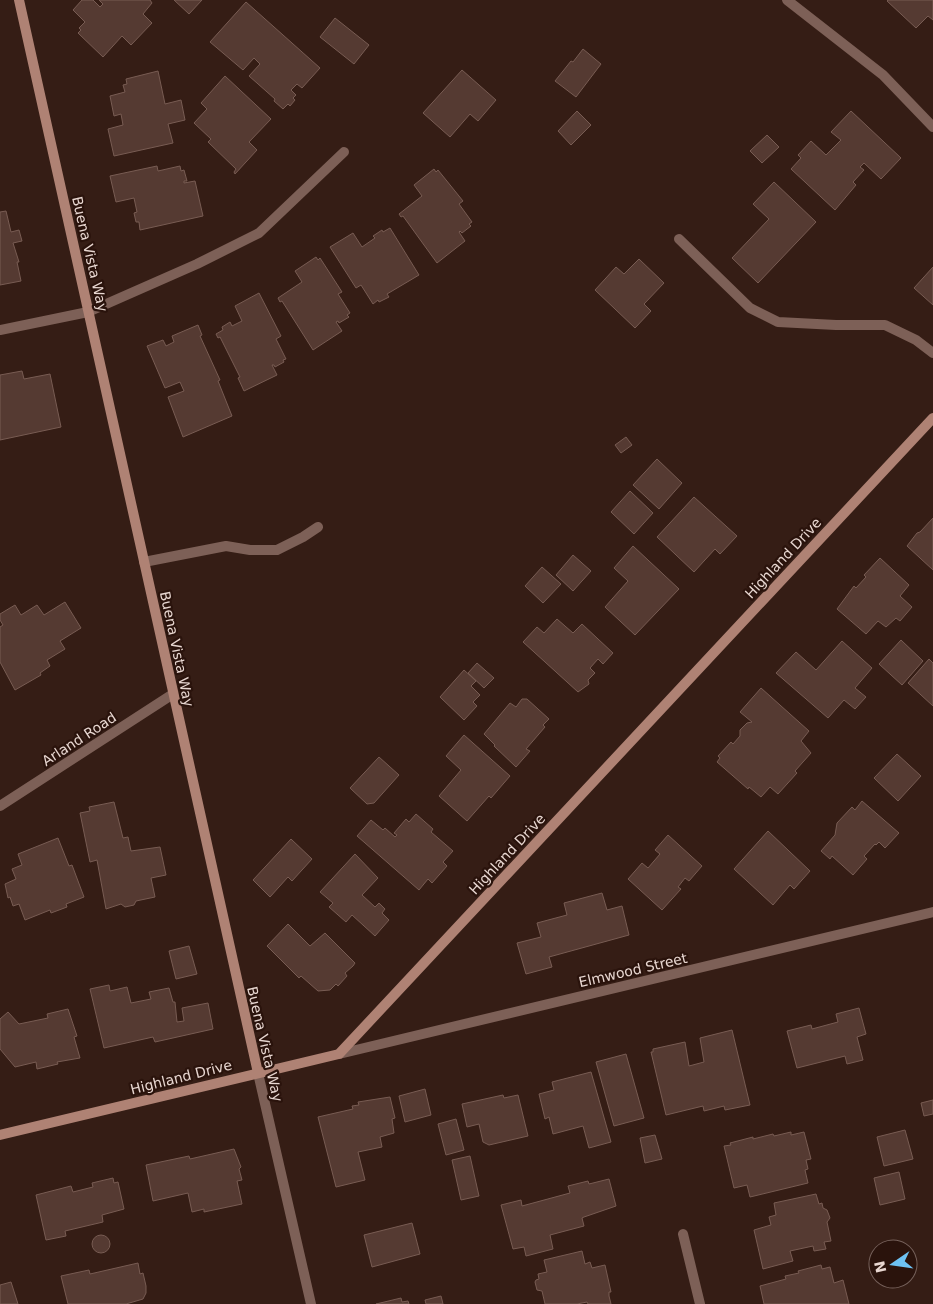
<svg xmlns="http://www.w3.org/2000/svg" width="933" height="1304" viewBox="0 0 933 1304" font-family="'DejaVu Sans',sans-serif">
	<style>
		.building { fill: #553a32; stroke: #785c53 }
		.lines { fill: none; stroke-linecap: round; stroke-linejoin: round }
		.lane { stroke: #7d6057; stroke-width: 10 }
		.street { stroke: #7d6057; stroke-width: 10 }
		.secondary { stroke: #af8274; stroke-width: 10 }
		.labels { text-anchor: middle; stroke-width: 4.5; stroke-linejoin: round; paint-order: stroke }
		.street-label { font-size: 14px; fill: #e8d7d1; stroke: #2a130c }
	</style>
	<rect width="100%" height="100%" fill="#351d15"/>
	<path class="building" d="M82 0H93L100 7 103 4 99 0H150L152 3 143 14 152 23 131 45 122 36 103 57 78 33 81 30 79 28 85 22 73 10Z
		M174 0H202L189 14Z
		M888 0H933V20L928 16 916 28 887 1Z
		M246 2 320 68 302 88 297 84 291 90 296 95 293 98 295 100 290 106 288 104 283 109 274 101 275 99 249 76 260 64 254 58 243 70 210 42Z
		M335 18 369 45 354 64 320 37Z
		M583 49 601 64 576 97 555 81 571 61 573 62Z
		M462 70 496 100 478 121 470 114 450 137 423 113Z
		M158 71 165 104 181 100 185 120 168 124 173 143 114 156 108 129 123 125 121 114 114 116 110 96 125 92 123 85 127 84 126 79Z
		M225 76 271 119 249 142 257 150 235 174 234 172 236 169 208 142 211 139 194 123 207 109 201 103Z
		M577 111 591 125 571 145 558 131Z
		M851 111 901 158 881 179 864 163 860 167 864 170 853 182 856 185 835 210 791 169 801 158 798 155 811 141 826 155 841 140 831 132Z
		M767 135 779 147 762 163 750 151Z
		M157 166 158 171 180 166 181 171 184 170 187 181H184V183L195 181 203 216 140 230 139 222H136L134 213 137 212 134 198 116 202 110 176Z
		M434 169 436 172 438 170 463 201 459 204 472 222 469 224 471 226 462 233 460 231 459 232 465 241 437 263 403 216 401 217 399 214 422 196 414 185Z
		M774 182 816 222 758 283 732 258 769 219 753 204Z
		M6 211 11 232 19 230 22 241 13 243 19 262H17L21 281 0 285V212Z
		M390 228 419 275 387 294 389 297 379 302 378 300 373 304 361 285 356 288 330 247 353 233 362 247 375 238 373 236 382 230 383 232Z
		M316 257 318 260 320 258 342 292 338 294 350 313 347 315 349 317 339 323 338 321 336 322 342 331 313 350 282 301 280 302 278 298 302 282 295 271Z
		M639 259 664 283 644 304 651 311 635 328 595 290 616 267 624 274Z
		M933 267V305L914 288Z
		M259 293 281 336 276 339 286 359 283 360 284 362 275 367 274 365H272L277 375 244 391 238 378 240 377 220 337 218 338 216 334 223 330 222 327 230 322 232 326 242 321 235 306Z
		M198 325 202 335 200 336 220 380 218 381 232 416 183 437 168 397 184 391 180 382 165 388 147 346 163 340 166 346 174 342 172 336Z
		M22 371 24 379 50 374 61 427 0 440V375Z
		M626 437 632 445 621 453 615 445Z
		M657 459 682 483 659 509 633 485Z
		M630 491 653 513 634 534 611 512Z
		M694 497 737 536 720 554 715 549 694 572 657 537Z
		M933 518V570L907 546 917 533 920 532Z
		M633 546 679 589 635 635 605 607 628 581 614 568Z
		M573 555 591 571 573 591 556 575Z
		M880 558 909 585 900 596 912 607 900 621 896 618 886 627 878 621 866 634 837 609 854 586 856 588 866 577 864 575Z
		M542 567 561 584 543 603 525 586Z
		M65 602 81 628 60 641 65 649 47 660 50 666 40 673 41 675 15 690 0 662V627L3 625 0 620V614L15 605 21 615 37 605 44 615Z
		M557 619 573 633 582 624 613 653 603 664 598 659 590 668 595 673 588 680 589 684 578 692 523 642 537 627 544 633Z
		M901 640 923 661 902 685 879 664Z
		M842 641 872 668 855 688 866 697 855 709 844 700 828 718 776 673 796 652 816 670Z
		M929 659 933 663V706L908 683Z
		M477 663 494 678 484 688 468 673Z
		M464 670 476 681 471 686 480 695 473 702 477 706 464 720 440 697Z
		M761 688 809 731 801 741 811 753 795 771 797 773 778 794 770 787 761 797 749 787 748 789 717 762 720 758 718 756 731 742 733 744 740 736V730L747 723 752 722 740 712Z
		M522 699H527L549 719 543 725 545 727 526 749 530 751 516 767 494 746 495 745 484 734 510 703 516 707Z
		M464 735 510 776 491 798 489 796 467 821 439 796 461 770 446 756Z
		M897 754 921 776 898 801 874 778Z
		M379 757 399 775 374 803 367 804 350 788Z
		M862 801 899 833 885 848 879 842 876 845 875 844 864 856 867 859 853 875 832 856 830 859 821 851 835 835 837 823 852 807 855 810Z
		M114 802 123 838 128 837 131 851 160 847 166 875 151 878 155 897 136 901 134 905 125 907 121 904 106 909 97 860 90 862 80 813 90 811 89 807Z
		M416 814 433 829 431 832 453 851 443 862 447 866 432 883 428 879 419 890 357 836 371 820 383 830 385 828 395 837 397 835 394 833 406 819 409 822Z
		M768 831 810 871 794 889 790 885 773 905 734 869Z
		M668 835 702 866 689 881 685 878 678 887 681 889 662 910 628 879 642 863 648 868 660 854 655 850Z
		M58 838 69 866 72 865 84 897 66 904 67 907 51 913 50 910 25 920 19 904 13 906 10 897 8 898 5 884 16 879 12 869 22 865 18 854Z
		M291 839 312 859 292 881 288 877 270 897 253 880Z
		M355 854 378 878 362 895 375 907 379 903 385 909 382 913 389 920 375 936 352 915 346 922 329 907 333 903 320 892Z
		M602 893 607 910 622 906 629 935 549 957 552 967 526 974 517 943 541 937 537 923 567 915 564 903Z
		M288 924 310 946 325 933 355 963 353 966 345 973 347 976 338 986 336 984 330 990 318 991 301 976 299 978 267 946Z
		M189 946 197 974 176 979 169 951Z
		M109 985 110 991 127 987 131 1003 151 999 149 992 169 988 173 1002H175L177 1022 184 1021 182 1008 208 1003 213 1029 155 1042 153 1037 104 1048 90 989Z
		M859 1008 866 1034 857 1037 863 1060 847 1064 845 1056 797 1068 787 1031 811 1025 812 1029 838 1022 836 1014Z
		M68 1009 77 1036 74 1037 80 1058 57 1062 58 1064 37 1069 36 1062 15 1067 0 1049V1019L8 1012 19 1024 48 1018 47 1014Z
		M732 1030 750 1105 725 1110 724 1106 704 1111 703 1106 666 1115 651 1052H653V1049L685 1042 689 1066 704 1062 700 1038Z
		M626 1054 644 1118 614 1126 596 1062Z
		M591 1072 611 1142 589 1148 583 1126 553 1134 549 1117 545 1119 539 1094 554 1090 552 1082Z
		M425 1089 431 1115 405 1122 399 1096Z
		M503 1095 504 1098 518 1095 528 1136 489 1145 483 1142 479 1124 467 1127 462 1104Z
		M390 1097 395 1118 392 1119 394 1133 380 1137 382 1147 358 1152 365 1180 336 1187 318 1117 353 1109 352 1106 359 1105 358 1102Z
		M933 1100V1114L924 1116 921 1103Z
		M456 1119 464 1150 446 1155 438 1124Z
		M905 1130 913 1159 884 1166 877 1137Z
		M791 1132V1135L804 1132 811 1159 806 1160 808 1169 805 1170 808 1183 750 1197 747 1185 734 1188 724 1146 731 1145 730 1143 753 1137V1139L773 1134 774 1136Z
		M655 1135 662 1159 645 1163 640 1138Z
		M234 1149 241 1167 239 1169 242 1180 237 1181 242 1204 204 1212V1209L192 1212 188 1193 153 1201 146 1165 189 1156 190 1159Z
		M470 1156 479 1196 461 1200 452 1160Z
		M899 1172 905 1199 880 1205 874 1178Z
		M113 1178 114 1183 118 1182 124 1209 102 1215 103 1222 65 1231 66 1236 46 1240 36 1195 71 1186 73 1192 93 1187 92 1183Z
		M609 1179 616 1206 584 1217 582 1218 584 1226 550 1235 553 1249 526 1256 524 1247 513 1249 501 1205 521 1200 522 1206 570 1193 568 1186 588 1181 589 1184Z
		M816 1194 819 1204 822 1203 823 1208 827 1210 830 1218 827 1222 831 1241 824 1242 826 1249 814 1251 813 1246 790 1251 793 1261 763 1269 754 1230 771 1225 769 1217 776 1215 774 1203Z
		M412 1223 420 1254 372 1267 364 1235Z
		M92 1244a9 9 0 1 1 18 0a9 9 0 1 1-18 0Z
		M582 1251 585 1264 590 1262 592 1268 605 1265 611 1292H609V1296L611 1304H588L587 1302 577 1304H545L542 1291 537 1290 535 1282 536 1280 539 1279 538 1274 547 1272 544 1260Z
		M138 1263 140 1274 143 1273 146 1286V1293L143 1299 126 1304H68L61 1276 89 1270 90 1274Z
		M821 1265 822 1269 830 1267 834 1283 843 1280 849 1304H764L760 1286 786 1279 785 1276 799 1273 798 1271Z
		M11 1282 18 1304H0V1285Z
		M441 1296 443 1304H426L425 1300Z
		M401 1298 402 1302 408 1301 409 1304H376Z"/>
	<g class="lines">
		<path class="lane" d="M679 239 750 308 778 322 836 325H885L916 340 933 353
			M144 562 226 546 250 550H277L303 537 318 527"/>
		<path class="street" d="M787 0 883 75 933 127
			M0 330 88 312 197 264 259 233 344 152
			M0 806 173 694
			M339 1054 933 912
			M258 1073 311 1304
			M683 1234 700 1304"/>
		<path class="secondary" d="M19 0 258 1073
			M0 1135 339 1054 933 418"/>
	</g>
	<g class="labels">
		<g class="street-label">
			<text transform="translate(90 254) rotate(77)" y="5">Buena Vista Way</text>
			<text transform="translate(783 558) rotate(-47)" y="5">Highland Drive</text>
			<text transform="translate(177 649) rotate(78)" y="5">Buena Vista Way</text>
			<text transform="translate(79 739) rotate(-33)" y="5">Arland Road</text>
			<text transform="translate(507 854) rotate(-47)" y="5">Highland Drive</text>
			<text transform="translate(633 970) rotate(-13)" y="5">Elmwood Street</text>
			<text transform="translate(265 1044) rotate(77)" y="5">Buena Vista Way</text>
			<text transform="translate(181 1077) rotate(-14)" y="5">Highland Drive</text>
		</g>
	</g>
	<g transform="translate(893 1264) rotate(257)"><circle r="24" fill="#2a130c" stroke="#76615b"/>
	<path d="M0-4L9 19L0 12L-9 19Z" fill="#6ec2f3"/>
	<text y="-8" font-size="14" font-weight="bold" text-anchor="middle" fill="#e8d7d1">N</text>
	</g>
</svg>
